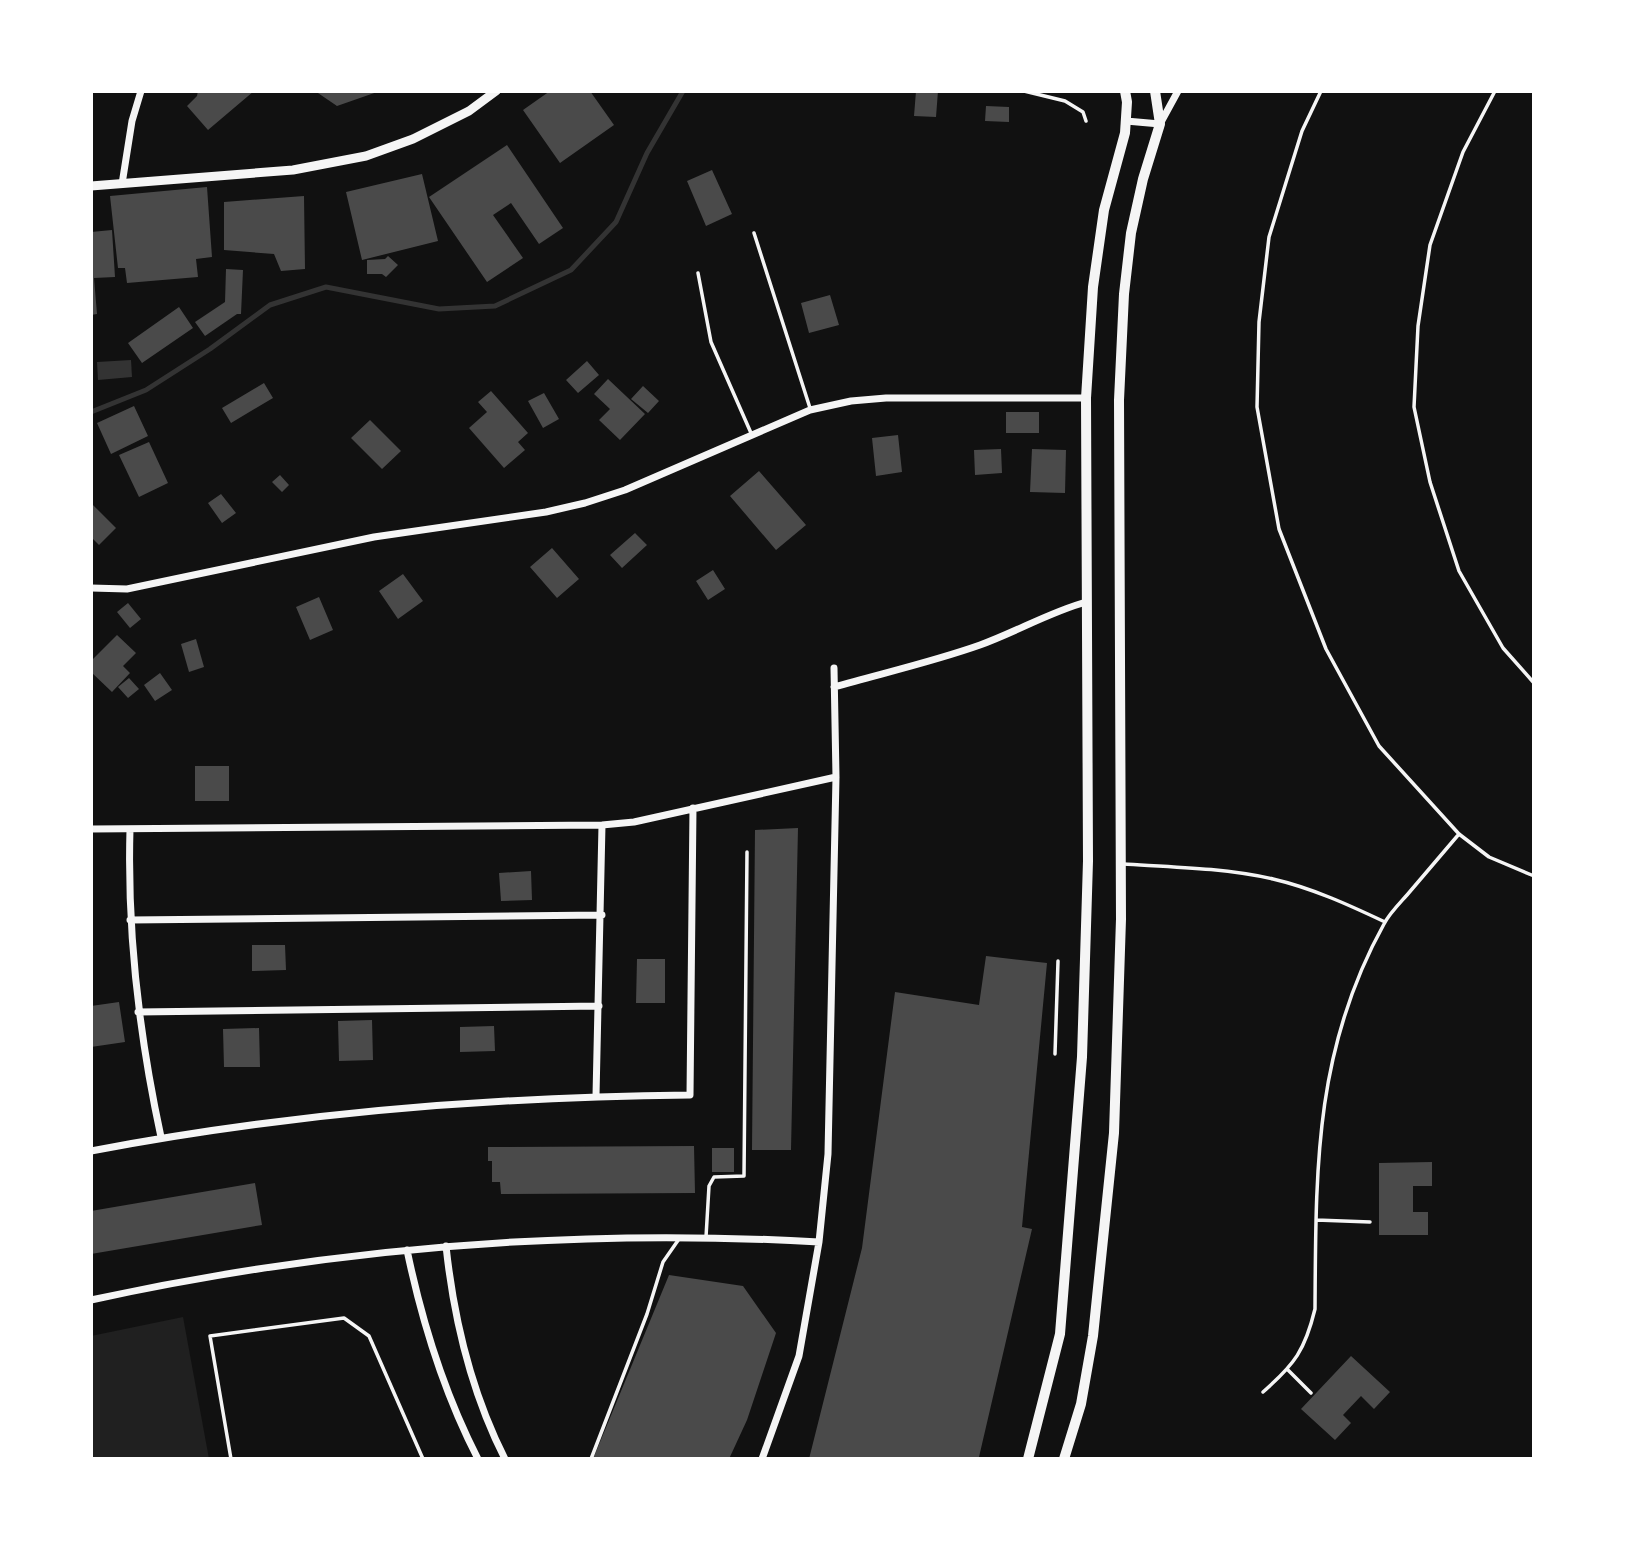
<svg xmlns="http://www.w3.org/2000/svg" width="1625" height="1550" viewBox="0 0 1625 1550" font-family="Arial,sans-serif">
	<style>
		.green { fill: #202020 }
		.water { fill: #333 }
		.lines { fill: none; stroke-linecap: round; stroke-linejoin: round }
		.stream { stroke: #333; stroke-width: 5 }
		.building { fill: #4a4a4a }
		.path { stroke: #f5f5f5; stroke-width: 3.5 }
		.service { stroke: #f5f5f5; stroke-width: 3.5 }
		.minor { stroke: #f5f5f5; stroke-width: 7 }
		.tertiary { stroke: #f5f5f5; stroke-width: 9 }
		.secondary { stroke: #f5f5f5; stroke-width: 10 }
	</style>
	<rect width="100%" height="100%" fill="#111"/>
	<path class="green" d="M183 1317 209 1459H91V1336Z"/>
	<path class="water" d="M131 360 132 377 98 380 97 362Z"/>
	<g class="lines">
		<path class="stream" d="M91 412 146 390 210 349 270 305 326 287 439 309 495 306 571 270 616 222 647 153 683 91"/>
	</g>
	<path class="building" d="M198 91H254L208 130 187 106 197 96Z
		M315 91H380L337 106Z
		M550 91H590L614 125 560 163 523 110Z
		M916 91H938L936 117 914 116Z
		M986 106 1009 107V122L985 121Z
		M507 145 563 228 539 244 511 203 493 215 523 258 487 282 429 197Z
		M712 170 732 214 706 226 687 181Z
		M422 174 438 241 362 260 346 192Z
		M207 187 212 257 196 259 198 277 127 283 125 268H118L110 196Z
		M304 196 305 269 281 271 274 254 224 250V202Z
		M112 230 115 277 94 278 97 314 91 315V232Z
		M388 256 398 265 386 277 382 274H367V260L385 259Z
		M226 269 243 270 241 314H237L205 336 195 322 225 302Z
		M830 295 839 325 809 333 801 303Z
		M179 307 193 328 142 363 128 343Z
		M587 361 599 375 578 393 566 380Z
		M608 379 645 414 620 440 599 420 610 409 594 394Z
		M264 383 273 398 231 423 222 408Z
		M643 386 659 401 648 413 631 399Z
		M491 391 528 433 518 442 525 450 504 468 469 428 487 412 478 402Z
		M544 393 559 419 543 428 528 401Z
		M134 406 148 436 111 454 97 423Z
		M1006 412H1039V433H1006Z
		M370 420 401 451 382 469 351 438Z
		M898 435 902 472 876 476 872 438Z
		M149 442 168 483 139 497 119 455Z
		M1001 449 1002 473 975 475 974 450Z
		M1032 449 1066 450 1065 493 1030 492Z
		M759 471 806 525 776 550 730 496Z
		M280 475 289 485 282 492 272 482Z
		M221 494 236 513 222 523 208 503Z
		M91 503 116 528 99 545 91 537Z
		M635 533 647 545 622 568 610 555Z
		M552 548 579 579 557 598 530 567Z
		M713 570 725 589 708 600 696 581Z
		M403 574 423 601 398 619 379 591Z
		M319 597 333 630 310 640 296 607Z
		M128 603 141 619 130 628 117 612Z
		M117 635 136 653 123 666 130 673 112 692 91 672V661Z
		M196 639 204 667 189 672 181 644Z
		M160 673 172 690 155 701 144 685Z
		M129 678 139 689 128 698 118 687Z
		M195 766H229V801H195Z
		M798 828 791 1150H752L755 830Z
		M531 871 532 900 501 901 499 873Z
		M252 945H285L286 970 252 971Z
		M986 956 1047 963 1022 1227 1032 1229 979 1457 984 1459H809L862 1248 895 992 979 1005Z
		M637 959H665V1003H636Z
		M119 1002 125 1042 91 1047V1006Z
		M372 1020 373 1060 339 1061 338 1021Z
		M494 1026 495 1051 460 1052V1027Z
		M259 1028 260 1067H224L223 1029Z
		M694 1146 695 1193 501 1194 500 1182H492V1161H488V1147Z
		M712 1148H734V1172H712Z
		M1432 1162V1186H1413V1212H1428V1235H1379V1163Z
		M255 1183 262 1225 91 1254V1211Z
		M669 1275 743 1286 776 1333 747 1420 729 1459H593Z
		M1351 1356 1390 1392 1374 1409 1361 1396 1343 1415 1351 1423 1335 1440 1301 1409Z"/>
	<g class="lines">
		<path class="path" d="M1024 91 1065 101 1083 112 1086 121
			M1055 1054 1058 961"/>
		<path class="service" d="M1321 91 1302 131 1269 237 1259 322 1257 407 1279 529 1326 649 1379 746 1459 834 1489 857 1534 876
			M1495 91 1463 152 1430 245 1418 326 1414 407 1430 482 1459 571 1503 648 1534 683
			M754 233 810 408
			M698 273 711 342 751 433
			M1123 864C1173 867 1224 868 1273 879 1312 888 1349 905 1385 922
			M1316 1220 1370 1222
			M706 1237 709 1186 714 1177 744 1176 747 852
			M1288 1370 1311 1393
			M1263 1392C1295 1364 1305 1350 1315 1309 1316 1170 1314 1050 1384 924 1389 914 1399 904 1407 895 1424 875 1442 854 1459 834
			M231 1459 210 1336 344 1318 369 1336 423 1459
			M591 1459 647 1314 663 1262 679 1239"/>
		<path class="minor" d="M1126 121 1160 124 1178 91
			M122 184 132 121 141 91
			M91 588 127 589 374 537 546 512 585 503 625 490 810 410 851 401 886 398H1086
			M834 687C883 673 932 662 980 645 1016 632 1050 612 1086 602
			M91 829 602 825 634 822 836 777
			M130 829C127 934 139 1035 161 1137
			M130 920 602 915
			M138 1012 599 1006
			M596 1096 602 825
			M91 1151C289 1113 488 1097 690 1095L693 808
			M446 1246C454 1321 471 1392 505 1459
			M407 1250C422 1322 444 1393 478 1459
			M91 1300C330 1248 574 1228 819 1242
			M762 1459 799 1356 819 1242 828 1154 836 777 834 668"/>
		<path class="tertiary" d="M91 186 293 170 366 156 413 139 469 111 496 91"/>
		<path class="secondary" d="M1028 1459 1060 1334 1082 1057 1088 861 1086 398 1093 287 1104 210 1125 133 1127 102 1125 91
			M1064 1459 1081 1404 1093 1336 1114 1133 1121 919 1119 400 1124 294 1131 233 1143 179 1160 124 1155 91"/>
	</g>
	<rect width="1625" height="1550" fill="none" stroke="#ffffff" stroke-width="186"/>
</svg>
